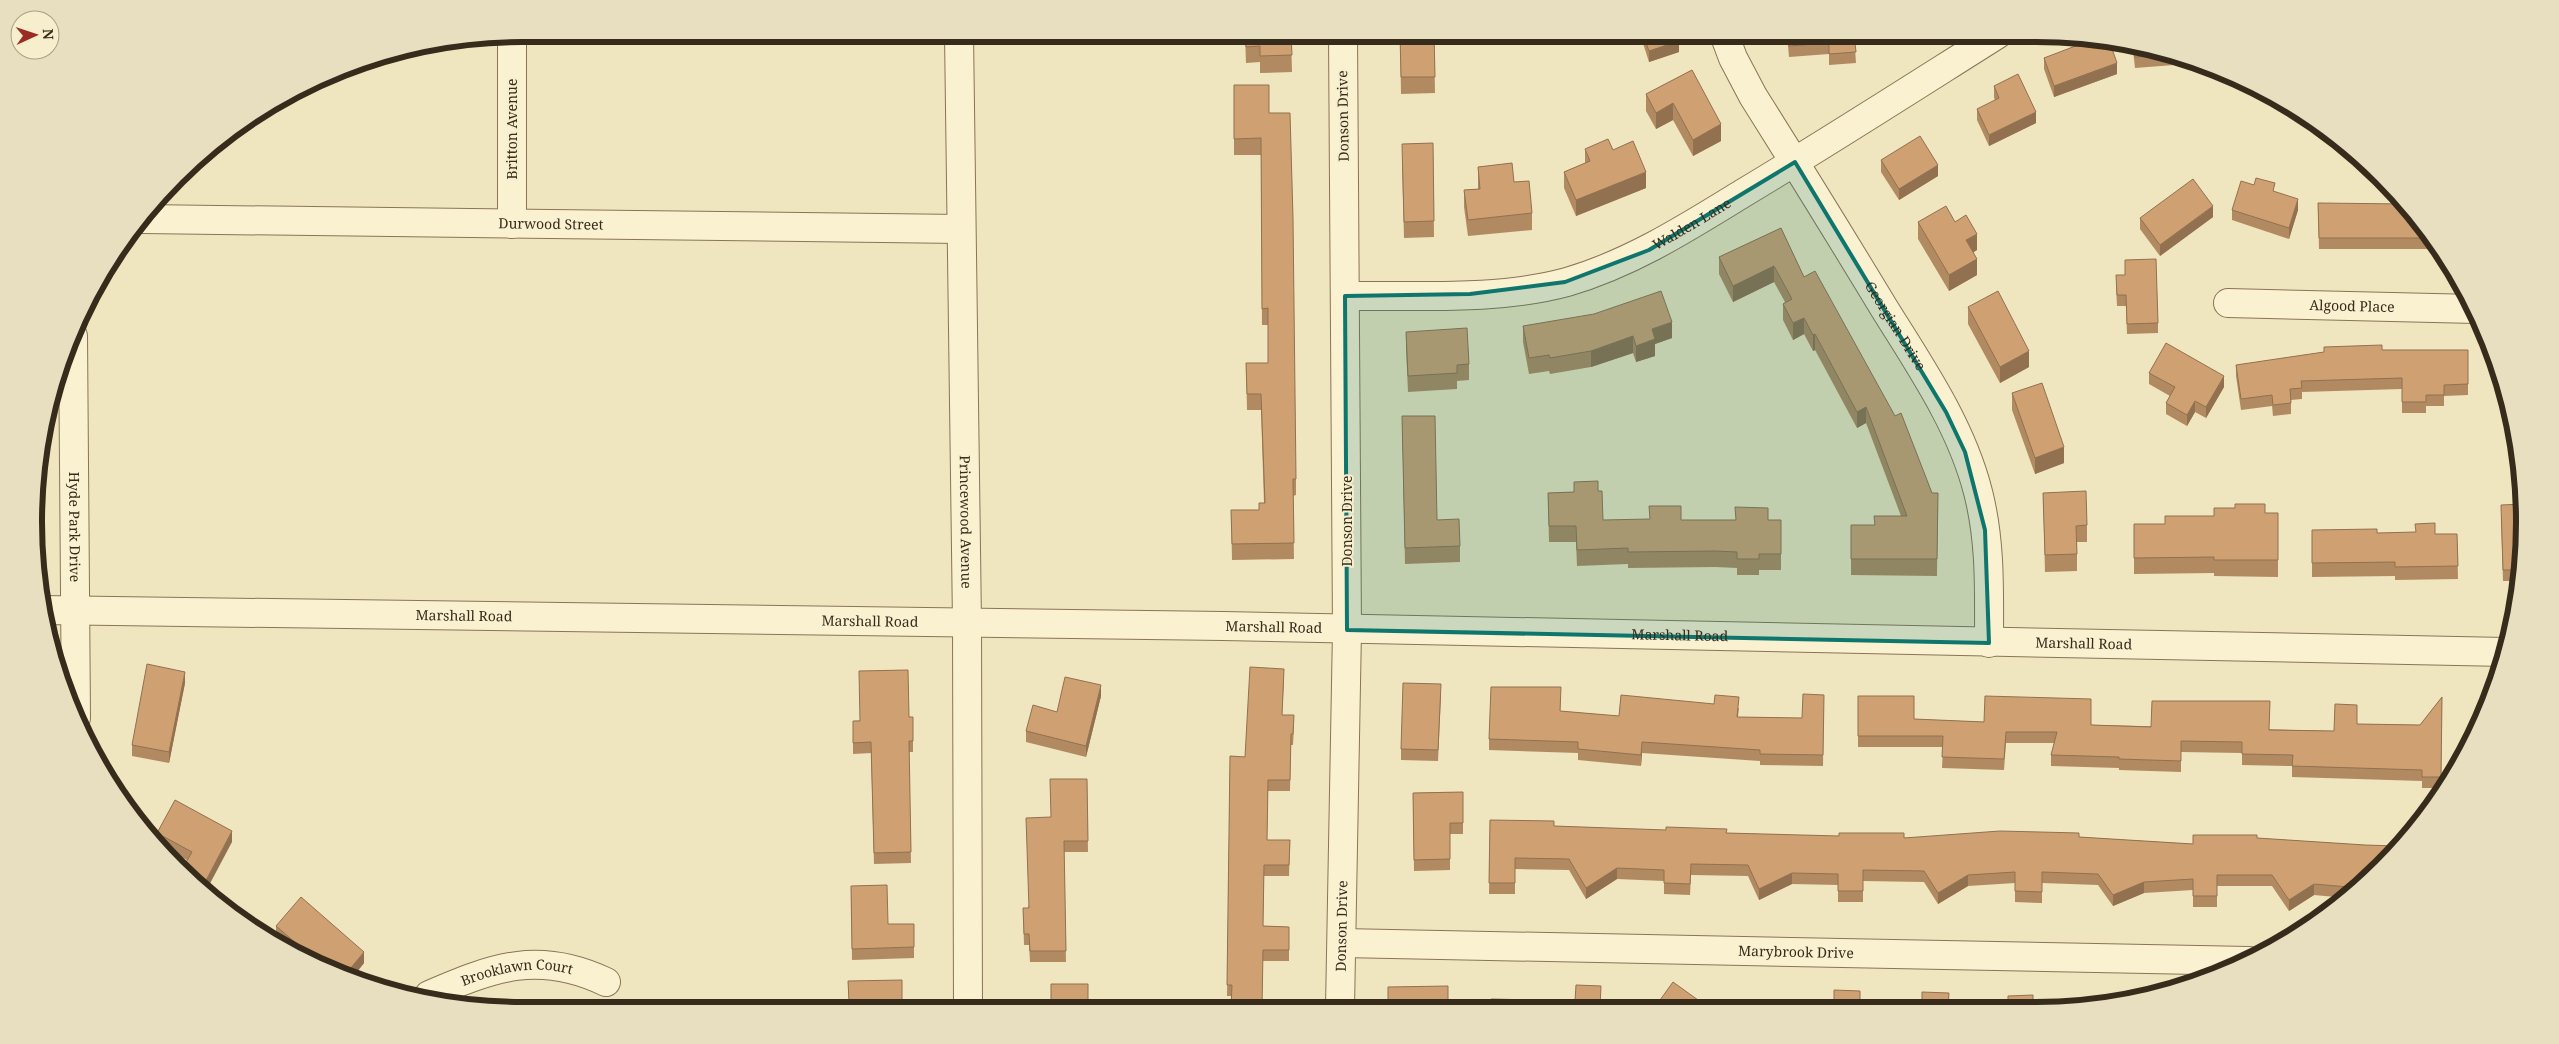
<svg xmlns="http://www.w3.org/2000/svg" width="2559" height="1044" viewBox="0 0 2559 1044" font-family="'Noto Serif',serif">
	<style>
		.lines { fill: none; stroke-linecap: round; stroke-linejoin: round }
		.minor-casing { stroke: #887556; stroke-width: 30 }
		.minor { stroke: #faf1d1; stroke-width: 28 }
		.wall { fill: #b28a62 }
		.shaded-wall { fill: #917150 }
		.building { fill: #cfa172; stroke: #917150 }
		.marked { fill: #0f766e; fill-opacity: 0.2; stroke: #0f766e; stroke-width: 4; stroke-linejoin: round }
		.labels { text-anchor: middle; stroke-width: 4; stroke-linejoin: round; paint-order: stroke }
		.street-label { font-size: 14px; fill: #372b1b; stroke: #f7eece }
		.rim { fill: none; stroke: #372b1b; stroke-width: 6 }
	</style>
	<rect width="100%" height="100%" fill="#efe5be"/>
	<g class="lines">
		<defs>
			<g id="minor">
				<path id="s1" d="M959 34 967 623 968 1009"/>
				<path id="s2" d="M1724 34 1733 58 1753 96C1797 166 1841 237 1884 308 1920 366 1961 425 1978 492 1991 542 1989 593 1989 643"/>
				<path id="s3" d="M142 219 961 229"/>
				<path d="M512 224V35"/>
				<path id="s4" d="M1345 296C1418 295 1497 301 1567 282 1632 263 1688 227 1745 192 1830 141 1914 87 1998 34"/>
				<path id="s5" d="M2228 303 2476 309"/>
				<path id="s6" d="M73 336 76 718"/>
				<path id="s7" d="M42 610 1223 626 2506 652"/>
				<path id="s8" d="M1342 943 2249 961"/>
				<path id="s9" d="M429 995C494 967 539 950 606 982"/>
				<path id="s10" d="M1340 1008 1347 630 1343 34"/>
			</g>
		</defs>
		<use href="#minor" class="minor-casing"/>
		<use href="#minor" class="minor"/>
	</g>
	<path class="wall" d="M1245 34H1291L1292 72 1260 73V62L1246 63Z
		M1400 34H1434L1435 93 1401 94Z
		M1640 34H1677L1679 52 1649 62Z
		M1787 34H1854L1856 63 1829 65V54L1789 57Z
		M1885 34H1904L1890 42Z
		M2133 50 2194 60 2200 63 2135 68Z
		M2044 58 2117 74 2054 97 2044 69Z
		M1692 70 1721 141 1693 156 1673 120 1656 129 1646 111V94Z
		M1234 85 1269 113 1296 479V495L1293 496 1294 559 1232 560 1231 510H1259L1264 503 1261 410H1247L1246 363H1268V325H1262L1261 155H1234Z
		M1994 86 2036 123 1989 146 1977 120V109L1995 101 1994 97Z
		M1433 143 1434 237 1404 238 1402 160Z
		M1585 149 1613 150 1646 188 1576 216 1564 188V172L1585 163Z
		M1881 160 1938 176 1899 200 1881 172Z
		M1478 167 1514 182 1532 213V230L1468 236 1464 207V190L1478 189Z
		M2275 192 2298 210 2289 239 2232 220V210Z
		M2318 203 2424 225 2439 249H2319Z
		M2213 217 2160 256 2140 229V218Z
		M1918 222H1955L1977 250 1973 252 1977 275 1949 291 1918 239Z
		M1781 228 1804 277 1932 493H1938L1937 576 1851 575V525H1874L1901 516 1866 423 1857 428 1815 350 1813 351 1804 334 1793 340 1783 320V304L1785 302 1774 282 1733 302 1719 274V257Z
		M2116 286 2158 323V333L2127 334 2126 306H2117Z
		M1968 307 2029 367 2000 383 1968 324Z
		M1523 326 1672 338 1655 344V356L1636 362 1633 353 1591 367 1550 374 1549 371 1529 374 1523 342Z
		M1406 332 1469 364V380L1457 381V389L1408 392 1406 348Z
		M2382 350H2468V395L2444 396V406H2426V413H2402V389L2302 392V399L2291 400V414L2273 416 2272 406 2241 410 2236 376V365Z
		M2149 373 2224 387 2206 418 2195 412 2187 426 2166 414V403L2170 396 2149 384Z
		M2012 393 2064 463 2035 474 2012 410Z
		M2508 394 2509 395 2511 407H2508Z
		M1402 416 1437 520 1460 546V562L1405 564Z
		M1598 491 1603 520H1781V570H1759V575H1737V568L1715 567 1628 568V564L1577 566 1576 542H1549L1548 493Z
		M2043 493 2087 525V542H2077V571L2045 572Z
		M2524 504 2521 581H2503L2501 516Z
		M2265 513H2278V577L2214 576V573L2134 574V524H2165L2214 516Z
		M2312 530 2377 533 2435 534H2457L2458 579 2395 580V576L2312 577Z
		M1284 680 1282 715 1294 726 1293 745H1291L1290 791H1268L1267 840H1290L1289 876H1264L1263 926 1289 927V961H1263L1231 1008V996H1227L1230 756 1245 757Z
		M185 683 169 763 132 756V745Z
		M1441 695 1438 761 1401 760V749Z
		M1824 695 1823 766 1760 765V761L1642 753 1641 766 1578 760V753L1489 750V739L1561 698 1560 711 1619 716 1739 708 1738 717 1802 718Z
		M1101 696 1086 757 1026 742V731L1057 712Z
		M1858 696 1914 719 1984 722 2334 731 2357 724 2420 725 2442 697 2441 788H2422V781L2292 777V766L2242 765V753L2181 752V772L2119 770V768L2051 766V755L2054 743H2006L2004 770 1942 768 1943 747H1858Z
		M909 717 913 741V752H909L911 863 874 864 871 753 853 754V721Z
		M1087 779 1088 852H1064L1066 962H1030L1029 945H1024L1023 908H1028L1051 817Z
		M1463 792V834H1450V870L1414 871 1413 793Z
		M1490 820 1554 826 1726 833 1904 838 2079 837 2193 844 2257 838 2365 845 2397 846 2359 889 2346 898 2314 895 2289 911 2272 886H2217V907H2193V890L2144 893 2113 906 2098 885 2042 883V903L2015 902V883L1968 886 1938 904 1924 882 1863 881V902H1838V885L1792 884 1759 900 1748 876 1691 875 1690 895 1664 894V881L1617 879 1586 899 1569 870 1515 869V894H1489Z
		M157 833 232 842 187 860 157 844Z
		M851 886 888 924H914V958L852 960Z
		M276 926 364 963 352 978 293 952 276 937Z
		M848 981 902 1009H849Z"/>
	<path class="shaded-wall" d="M1890 34H1904L1890 42Z
		M1679 41V52L1649 62V51Z
		M2117 63V74L2054 97V86Z
		M1673 103V120L1656 129V113Z
		M2036 112V123L1989 146V135Z
		M1721 124V141L1693 156V140Z
		M1938 165V176L1899 200V189Z
		M1646 172V188L1576 216V200Z
		M2298 199V210L2289 239V228Z
		M2213 206V217L2160 256V245Z
		M1977 234V250L1966 257V240Z
		M1977 259V275L1949 291V275Z
		M1774 266V282L1733 302V286Z
		M1804 318V334L1793 340V323Z
		M1672 322V338L1655 344V356L1636 362V346L1652 329Z
		M1815 334V350L1813 351V335Z
		M1633 336V353L1591 367V351Z
		M2029 351V367L2000 383V367Z
		M2224 376V387L2206 418V407Z
		M2195 401V412L2187 426V415Z
		M1866 407V423L1857 428V412Z
		M2064 447V463L2035 474V458Z
		M185 672V683L169 763V752Z
		M1101 685V696L1086 757V746Z
		M1642 742V753L1641 766V755Z
		M232 831V842L206 891 202 888Z
		M1617 868V879L1586 899V888Z
		M1792 873V884L1759 900V889Z
		M1968 875V886L1938 904V893Z
		M2144 882V893L2113 906V895Z
		M2314 884V895L2289 911V900Z
		M364 952V963L352 978 345 975Z"/>
	<path class="building" d="M1246 34H1291L1292 55 1260 56V46L1246 47Z
		M1400 34H1434L1435 77H1401Z
		M1643 34H1677L1679 41 1649 51Z
		M1788 34H1854L1856 52 1829 54V43L1789 46Z
		M2086 42 2111 46 2117 63 2054 86 2044 58Z
		M2134 50 2164 55 2135 57Z
		M1692 70 1721 124 1693 140 1673 103 1656 113 1646 94Z
		M2018 74 2036 112 1989 135 1977 109 1999 98 1994 86Z
		M1234 85H1269V113H1290L1293 218 1296 479H1293L1294 543 1232 544 1231 510H1259V503H1265L1261 394H1247L1246 363H1268V308L1262 309 1261 138 1234 139Z
		M1920 136 1938 165 1899 189 1881 160Z
		M1608 139 1613 150 1633 141 1646 172 1576 200 1564 172 1590 161 1585 149Z
		M1433 143 1434 221 1404 222 1402 144Z
		M1512 163 1514 182 1529 181 1532 213 1468 220 1464 190 1480 189 1478 167Z
		M2256 178 2275 183 2273 191 2298 199 2289 228 2232 210 2241 181 2254 185Z
		M2193 179 2213 206 2160 245 2140 218Z
		M2318 203 2405 204 2424 225 2433 238H2319Z
		M1946 206 1955 222 1966 215 1977 234 1966 240 1977 259 1949 275 1918 222Z
		M1781 228 1804 277 1815 271 1895 416 1901 413 1932 493H1938L1937 559H1851V525H1875L1874 516H1907L1866 407 1857 412 1815 334 1813 335 1804 318 1793 323 1783 304 1792 299 1774 266 1733 286 1719 257Z
		M2156 259 2158 323 2127 324 2126 295H2117L2116 275H2125V260Z
		M1661 291 1672 322 1652 329 1655 339 1636 346 1633 336 1591 351 1550 358 1549 355 1529 358 1523 326 1594 314Z
		M1998 291 2029 351 2000 367 1968 307Z
		M1467 328 1469 364 1457 365V373L1408 376 1406 332Z
		M2166 343 2224 376 2206 407 2195 401 2187 415 2166 403 2175 387 2149 373Z
		M2382 345V350H2468V384L2444 385V395H2426V402H2402V378L2301 381 2302 388 2290 389 2291 403 2273 405 2272 395 2241 399 2236 365 2324 352V347Z
		M2042 383 2064 447 2035 458 2012 393Z
		M1402 416H1435L1437 520 1459 519 1460 546 1405 548Z
		M1598 481V491H1602L1603 520 1650 519 1649 506H1681V520H1736L1735 507 1768 508V520H1781V554H1759V559H1737V552L1715 551 1628 552V548L1577 550 1576 526H1549L1548 493 1574 492V482Z
		M2086 491 2087 525 2076 526 2077 554 2045 555 2043 493Z
		M2235 504H2265V513H2278V560H2214V557L2134 558V524H2165V516H2214V508H2235Z
		M2524 504 2522 570H2503L2501 505Z
		M2435 523V534H2457L2458 566 2395 567V562L2312 563V530L2377 529V533L2416 532 2415 524Z
		M147 664 185 672 169 752 132 745Z
		M1250 667 1284 669 1282 715H1294L1293 734H1291L1290 780H1268L1267 840H1290L1289 865H1264L1263 926 1289 927V950H1263L1262 1008H1270H1231L1232 985H1227L1230 756 1245 757Z
		M908 670 909 717H913V741H909L911 852 874 853 871 742 853 743V721H860L859 671Z
		M1065 677 1101 685 1086 746 1026 731 1033 705 1057 712Z
		M1403 683 1441 684 1438 750 1401 749Z
		M1491 687H1561L1560 711 1619 716 1621 695 1714 704 1715 695 1739 697 1737 717 1802 718 1803 694 1824 695 1823 755 1760 754V750L1642 742 1641 755 1578 749V742L1489 739Z
		M1858 696H1914V719L1984 722 1985 696 2091 699V725L2151 727 2152 701H2270L2269 730 2334 731 2335 704 2357 705V724L2420 725 2442 697 2441 777H2422V770L2292 766 2293 755 2242 754V742L2181 741V761L2119 759V757L2051 755 2057 732H2006L2004 759 1942 757 1943 736H1858Z
		M2477 724 2469 741 2466 740Z
		M1050 779H1087L1088 841H1064L1066 951H1030L1029 934H1024L1023 908H1029L1026 818 1051 817Z
		M1463 792V823H1450V859L1414 860 1413 793Z
		M175 800 232 831 202 888 182 869 192 852 157 833Z
		M1490 820 1554 821V826L1666 830V827L1727 829 1726 833 1839 836V833H1904V838L2000 831 2079 833V837L2193 844V835H2257V838L2365 845 2397 846 2360 888 2314 884 2289 900 2272 875H2217V896H2193V879L2144 882 2113 895 2098 874 2042 872V892L2015 891V872L1968 875 1938 893 1924 871 1863 870V891H1838V874L1792 873 1759 889 1748 865 1691 864 1690 884 1664 883V870L1617 868 1586 888 1569 859 1515 858V883H1489Z
		M887 885 888 924H914V947L852 949 851 886Z
		M301 897 364 952 345 975 319 963 276 926Z
		M902 980V1009H862V1001H849L848 981Z
		M1673 982 1705 1005 1729 1004V1007H1655Z
		M1051 984H1088V1009H1051Z
		M1576 985 1601 986 1600 1007 1490 1008 1491 999 1575 1001Z
		M1448 986V1008H1388V987Z
		M1834 990 1860 991V1007H1834Z
		M1922 992 1949 993 1948 1006 1922 1007Z
		M2117 994V1001L2101 1006H2092V1000Z
		M2033 995V1006H2008V996Z"/>
	<path class="marked" d="M1795 162 1946 412 1965 452 1985 530 1989 643 1347 630 1345 296 1470 294 1565 282 1649 250Z"/>
	<g class="labels">
		<g class="street-label">
			<text transform="translate(1343 116) rotate(-91)" y="5">Donson Drive</text>
			<text transform="translate(512 129) rotate(-90)" y="5">Britton Avenue</text>
			<text dy="5" stroke="none"><textPath href="#s4" startOffset="361">Walden Lane</textPath></text>
			<text dy="5" stroke="none"><textPath href="#s3" startOffset="409">Durwood Street</textPath></text>
			<text dy="5" stroke="none"><textPath href="#s5" startOffset="124">Algood Place</textPath></text>
			<text dy="5" stroke="none"><textPath href="#s2" startOffset="339">Georgian Drive</textPath></text>
			<text dy="5" stroke="none"><textPath href="#s1" startOffset="488">Princewood Avenue</textPath></text>
			<text transform="translate(1347 521) rotate(-90)" y="5">Donson Drive</text>
			<text dy="5" stroke="none"><textPath href="#s6" startOffset="191">Hyde Park Drive</textPath></text>
			<text dy="5" stroke="none"><textPath href="#s7" startOffset="422">Marshall Road</textPath></text>
			<text dy="5" stroke="none"><textPath href="#s7" startOffset="828">Marshall Road</textPath></text>
			<text dy="5" stroke="none"><textPath href="#s7" startOffset="1232">Marshall Road</textPath></text>
			<text dy="5" stroke="none"><textPath href="#s7" startOffset="1638">Marshall Road</textPath></text>
			<text dy="5" stroke="none"><textPath href="#s7" startOffset="2042">Marshall Road</textPath></text>
			<text dy="5" stroke="none"><textPath href="#s10" startOffset="82">Donson Drive</textPath></text>
			<text dy="5" stroke="none"><textPath href="#s8" startOffset="454">Marybrook Drive</textPath></text>
			<text dy="5" stroke="none"><textPath href="#s9" startOffset="92">Brooklawn Court</textPath></text>
		</g>
	</g>
	<path d="M0 0H2559V1044H0ZM522 42H2036A480 480 0 0 1 2516 522V522A480 480 0 0 1 2036 1002H522A480 480 0 0 1 42 522V522A480 480 0 0 1 522 42Z" fill="#e8dec0" fill-rule="evenodd"/>
	<path class="rim" d="M522 42H2036A480 480 0 0 1 2516 522V522A480 480 0 0 1 2036 1002H522A480 480 0 0 1 42 522V522A480 480 0 0 1 522 42Z"/>
	<g transform="translate(35 35) rotate(87)"><circle r="24" fill="#f7eece" stroke="#aaa086"/>
	<path d="M0-4L9 19L0 12L-9 19Z" fill="#9a2d23"/>
	<text y="-8" font-size="14" font-weight="bold" text-anchor="middle" fill="#372b1b">N</text>
	</g>
</svg>
